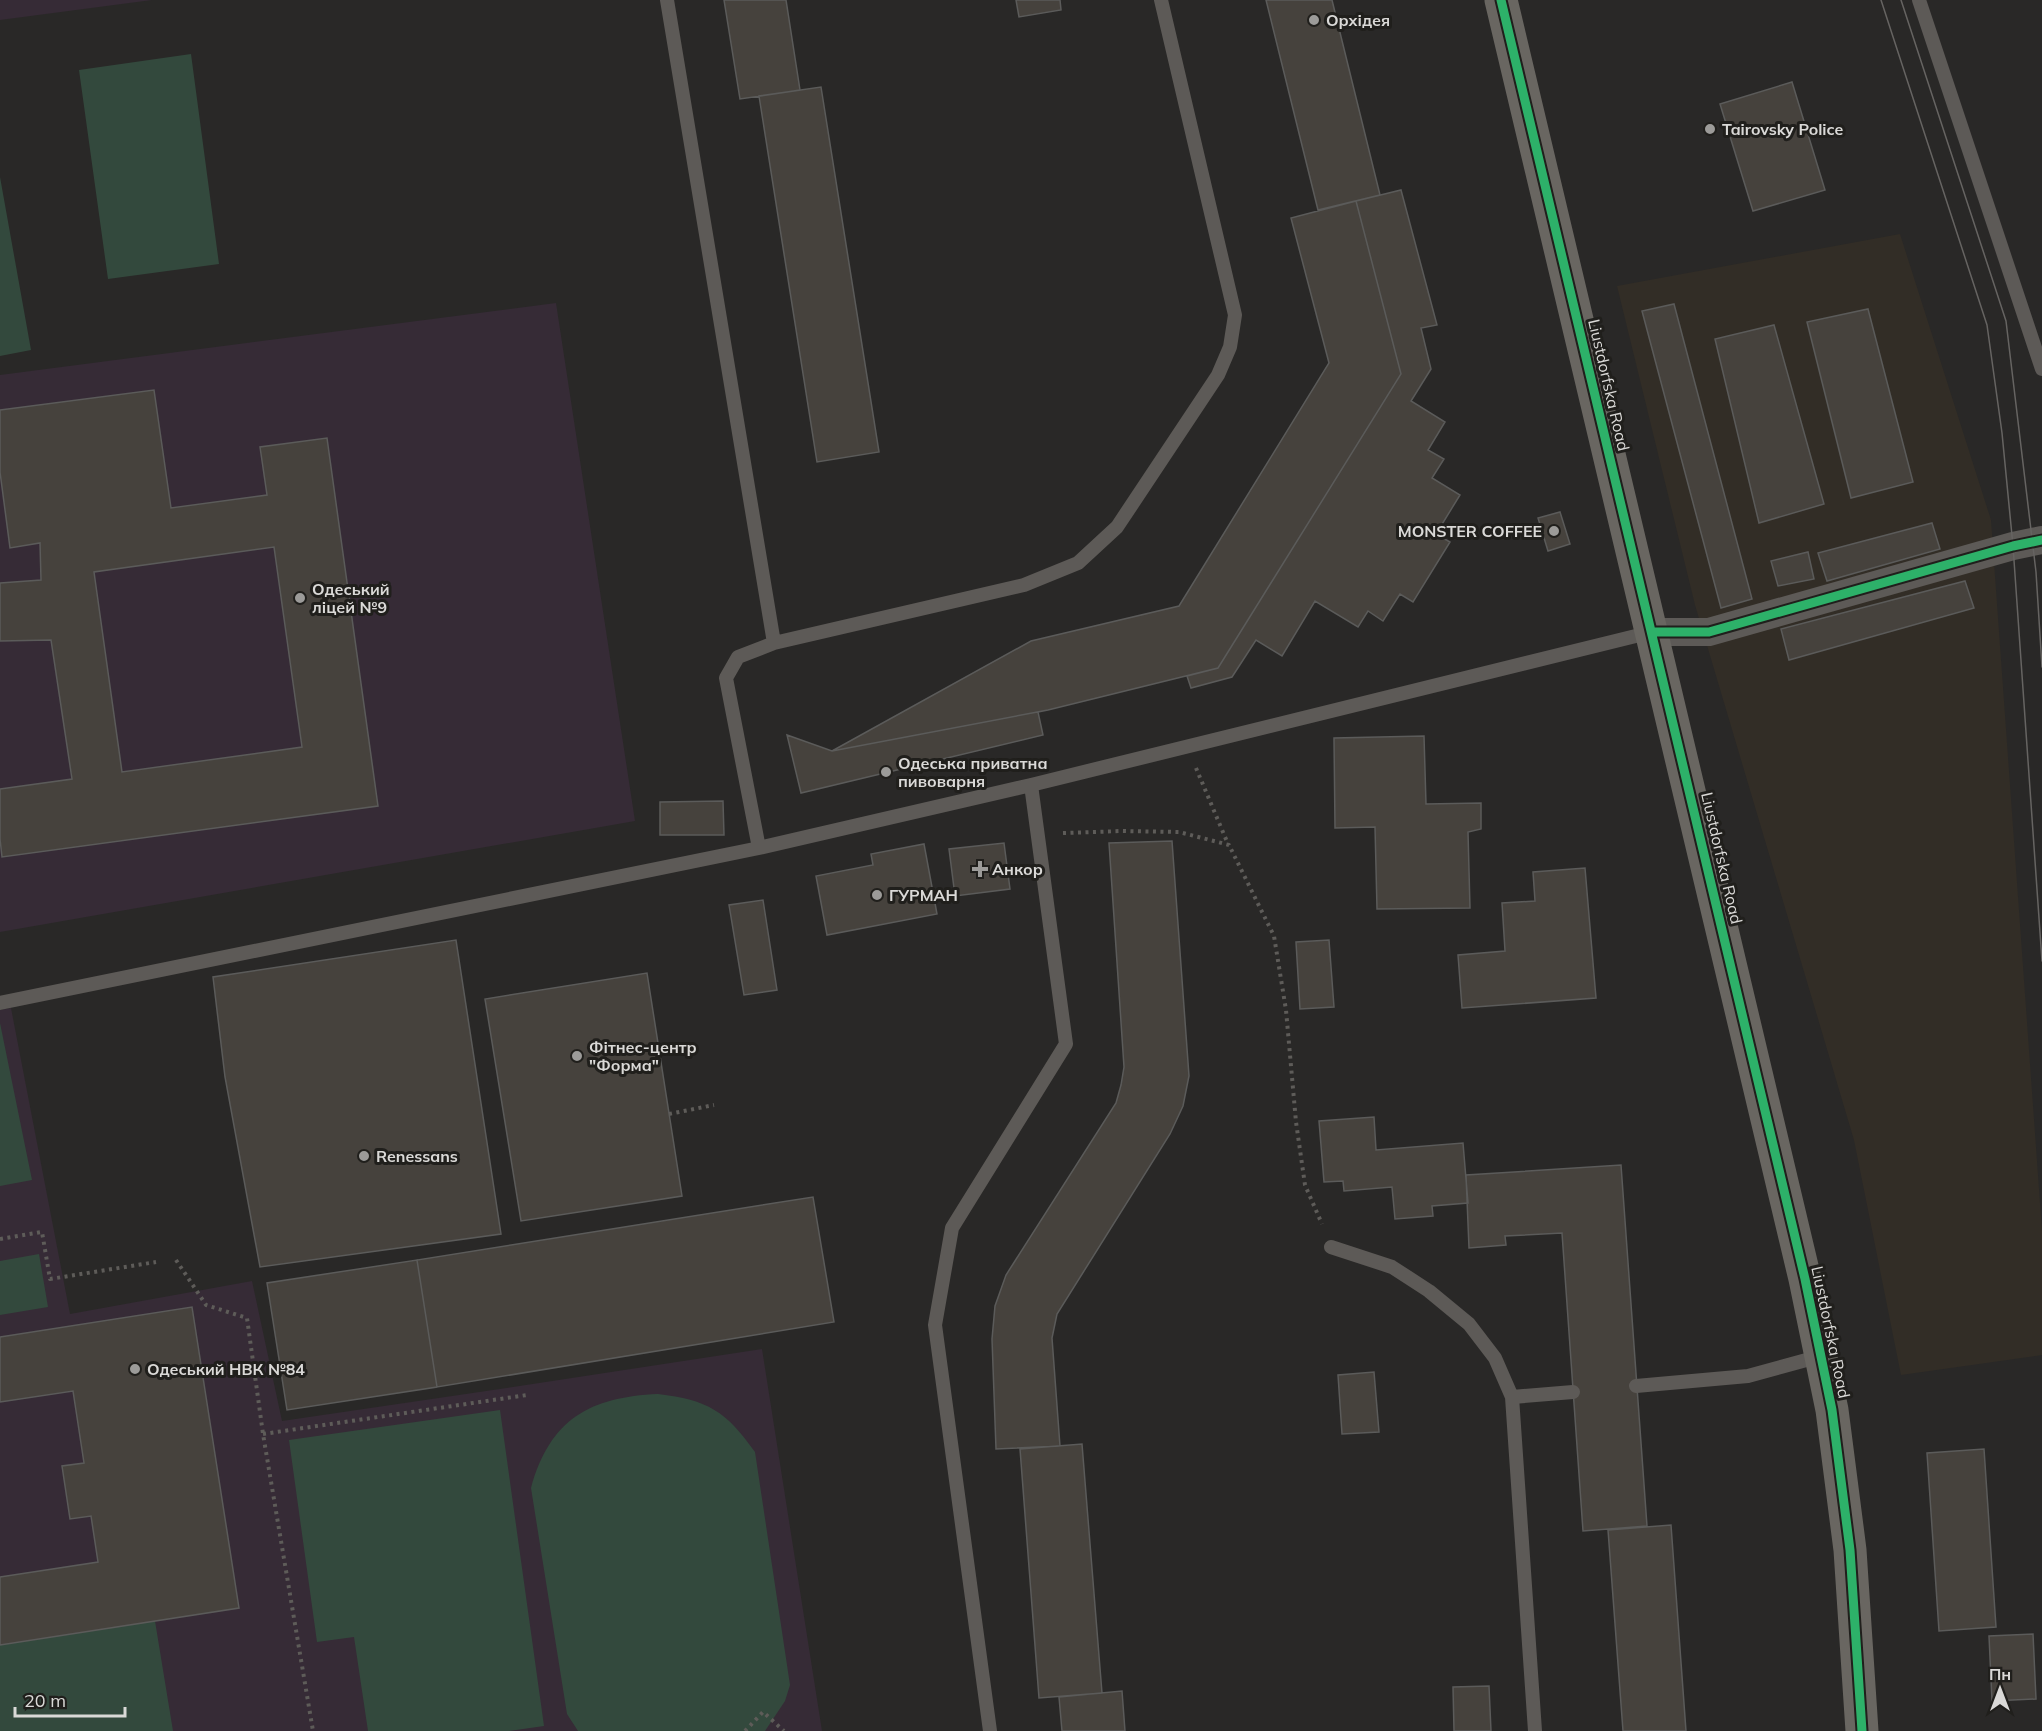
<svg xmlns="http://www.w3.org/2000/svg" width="2042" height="1731" viewBox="0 0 2042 1731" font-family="Mulish,sans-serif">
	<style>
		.built { fill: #322d26 }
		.education { fill: #362b36 }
		.green { fill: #33493d }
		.building { fill: #46423d; stroke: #5b5b5a; stroke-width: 1.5; fill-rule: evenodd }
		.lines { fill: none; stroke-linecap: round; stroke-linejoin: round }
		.path { stroke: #5e5c59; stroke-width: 4; stroke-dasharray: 3 4.5; stroke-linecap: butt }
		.service { stroke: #5d5a57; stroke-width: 14 }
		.minor { stroke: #5d5a57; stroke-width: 28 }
		.secondary { stroke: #696661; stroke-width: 33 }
		.tram { stroke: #666462; stroke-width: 1.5 }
		.cycleway-casing { stroke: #201f1c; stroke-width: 13 }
		.cycleway { stroke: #2db169; stroke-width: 9 }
		.poi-dot { fill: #9c9b99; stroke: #201f1c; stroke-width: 2 }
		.labels { text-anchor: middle; stroke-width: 6; stroke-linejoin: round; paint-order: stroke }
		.poi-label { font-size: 16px; font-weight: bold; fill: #dad9d7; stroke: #201f1c; text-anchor: start }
		.street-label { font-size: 16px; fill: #dad9d7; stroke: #201f1c }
	</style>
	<rect width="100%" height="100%" fill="#292827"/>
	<path class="built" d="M1900 234 1991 520 2042 1231V1355L1901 1375 1854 1140 1695 605 1617 286Z"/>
	<path class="education" d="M0 0H152L0 20Z
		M556 303 635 821 0 932V375Z
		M11 1008 70 1314 252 1281 282 1421 493 1390 762 1349 822 1731H0V1010Z"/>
	<path class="green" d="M191 54 219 264 108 279 79 70Z
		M0 177 31 350 0 356Z
		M0 1023 32 1180 0 1186Z
		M39 1254 48 1307 0 1315V1261Z
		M658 1394C708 1400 726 1411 755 1452L790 1685 785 1701 765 1731H578L567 1714 531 1488C550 1419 590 1397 658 1394Z
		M500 1410 544 1726 509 1731H368L354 1637 317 1642 289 1440Z
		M155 1621 173 1731H0V1645Z"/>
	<path class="building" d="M724 0H786L800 90 740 99Z
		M1016 0H1060L1061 10 1019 17Z
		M1266 0H1332L1380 195 1318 210Z
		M1792 82 1825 190 1753 211 1720 104Z
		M821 87 879 452 817 462 759 96Z
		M1401 190 1437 325 1421 328 1431 369 1411 401 1445 422 1428 450 1444 459 1432 478 1460 495 1436 534 1450 542 1413 602 1400 594 1383 621 1368 611 1358 627 1315 601 1282 656 1256 640 1232 677 1191 688 1187 676 1218 668 1401 374 1356 201Z
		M1356 201 1401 374 1218 668 1048 710 832 751 1031 641 1179 606 1329 363 1291 218Z
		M1674 304 1752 599 1721 608 1642 311Z
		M1868 309 1913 482 1851 498 1807 322Z
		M1774 325 1824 504 1759 523 1715 339Z
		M154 390 171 508 267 495 260 447 327 438 378 806 2 857 0 839V789L72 779 51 640 0 641V583L41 580 40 543 10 548 0 472V410ZM274 547 302 747 122 772 94 572Z
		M1560 512 1570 544 1548 551 1538 518Z
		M1932 523 1940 549 1827 581 1818 553Z
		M1808 552 1814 579 1778 586 1771 561Z
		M1965 581 1974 608 1789 660 1781 629Z
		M1048 710 1038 712 1043 735 801 793 787 735 832 751Z
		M1424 736 1426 804 1481 803V829L1468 832 1470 908 1377 909 1375 827 1335 828 1334 738Z
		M723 801 724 835H660V802Z
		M1172 841 1189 1076 1183 1106 1170 1134 1057 1314 1052 1338 1060 1446 996 1449 992 1339 995 1306 1006 1275 1116 1103 1121 1085 1124 1067 1109 843Z
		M1004 843 1010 889 955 896 949 849Z
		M924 844 937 914 827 935 816 876 873 865 871 854Z
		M1585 868 1596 998 1462 1008 1458 955 1505 951 1502 903 1535 901 1533 872Z
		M763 900 777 990 744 995 729 905Z
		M456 940 501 1234 260 1267 225 1077 213 977Z
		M1329 940 1334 1007 1300 1009 1296 942Z
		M647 973 682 1196 521 1221 485 999Z
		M1374 1117 1376 1150 1463 1143 1468 1203 1432 1206 1433 1216 1395 1219 1392 1187 1344 1191 1343 1181 1324 1182 1319 1121Z
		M1621 1165 1647 1526 1583 1531 1562 1233 1505 1236 1506 1245 1469 1248 1466 1175Z
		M813 1197 834 1322 437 1387 417 1260Z
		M417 1260 437 1387 287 1410 267 1283Z
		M192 1307 239 1608 0 1645V1577L98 1562 91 1516 70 1519 62 1466 84 1463 73 1391 0 1402V1337Z
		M1374 1372 1379 1432 1342 1434 1338 1375Z
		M1082 1444 1102 1693 1039 1698 1020 1449Z
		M1984 1449 1996 1627 1939 1631 1927 1453Z
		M1671 1525 1686 1731H1623L1608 1530Z
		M2033 1634 2036 1699 1992 1701 1989 1636Z
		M1489 1686 1491 1731H1454L1453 1687Z
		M1122 1691 1125 1731H1062L1059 1697Z"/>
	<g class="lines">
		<path class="path" d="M1196 768 1228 844
			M1063 833 1122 831 1179 832 1229 845 1274 936 1286 1010 1296 1122 1305 1185 1322 1224
			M669 1114 714 1105
			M0 1239 42 1232 50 1279 156 1262
			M176 1260 206 1305 247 1318 263 1434 313 1731
			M263 1434 527 1395
			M745 1731 763 1712 784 1731"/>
		<path class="service" d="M667 0 774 643 738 657 726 678 759 848
			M1919 0 2042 369
			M774 643 1024 585 1078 563 1117 527 1218 375 1230 347 1235 315 1161 0
			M0 1003 759 848 1031 785 1652 632
			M1331 1247 1392 1267 1429 1291 1469 1324 1495 1358 1512 1397
			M1636 1386 1748 1376 1821 1356
			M990 1731 935 1325 952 1228 1066 1044 1031 785
			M1535 1731 1512 1397 1573 1392"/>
		<path class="minor" d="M1653 632H1709L2013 546 2042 540"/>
		<path class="secondary" d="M1501 0 1805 1279 1832 1410 1850 1550 1862 1731"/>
		<path class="tram" d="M1881 0 1987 325 2002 433 2013 546 2042 961
			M1901 0 2006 321 2036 572 2042 667"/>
		<defs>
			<path id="cycleway" d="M1501 0 1805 1279 1832 1410 1850 1550 1862 1731
				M1653 632H1709L2013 546 2042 540"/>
		</defs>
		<use href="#cycleway" class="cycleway-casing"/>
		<use href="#cycleway" class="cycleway"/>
	</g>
	<g class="poi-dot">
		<circle cx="1314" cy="20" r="6"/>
		<circle cx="1710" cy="129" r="6"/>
		<circle cx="1554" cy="531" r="6"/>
		<circle cx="300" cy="598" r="6"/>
		<circle cx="886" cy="772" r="6"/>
		<path d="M977 860h6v6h6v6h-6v6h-6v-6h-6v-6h6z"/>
		<circle cx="877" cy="895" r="6"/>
		<circle cx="577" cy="1056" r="6"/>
		<circle cx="364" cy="1156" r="6"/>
		<circle cx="135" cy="1369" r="6"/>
	</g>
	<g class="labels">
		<g class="poi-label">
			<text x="1326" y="26">Орхідея</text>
			<text x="1722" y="135">Tairovsky Police</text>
			<text x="1542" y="537" text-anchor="end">MONSTER COFFEE</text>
			<text x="312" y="595">Одеський<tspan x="312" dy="18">ліцей №9</tspan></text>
			<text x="898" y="769">Одеська приватна<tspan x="898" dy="18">пивоварня</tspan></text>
			<text x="992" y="875">Анкор</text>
			<text x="889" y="901">ГУРМАН</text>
			<text x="589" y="1053">Фітнес-центр<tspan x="589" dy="18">"Форма"</tspan></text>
			<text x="376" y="1162">Renessans</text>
			<text x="147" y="1375">Одеський НВК №84</text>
		</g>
		<g class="street-label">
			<text transform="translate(1609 385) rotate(77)" y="6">Liustdorfska Road</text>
			<text transform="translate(1722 858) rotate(77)" y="6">Liustdorfska Road</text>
			<text transform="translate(1831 1332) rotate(78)" y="6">Liustdorfska Road</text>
		</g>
	</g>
	<g transform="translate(2000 1689)" stroke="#201f1c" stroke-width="4.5" paint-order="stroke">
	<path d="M0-4.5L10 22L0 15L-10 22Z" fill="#dad9d7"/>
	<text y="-9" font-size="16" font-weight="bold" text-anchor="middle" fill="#dad9d7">Пн</text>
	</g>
	<path d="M15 1707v9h110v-9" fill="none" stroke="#dad9d7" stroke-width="3"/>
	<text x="24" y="1707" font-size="18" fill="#dad9d7" stroke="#201f1c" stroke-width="4.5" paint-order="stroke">20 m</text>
</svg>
